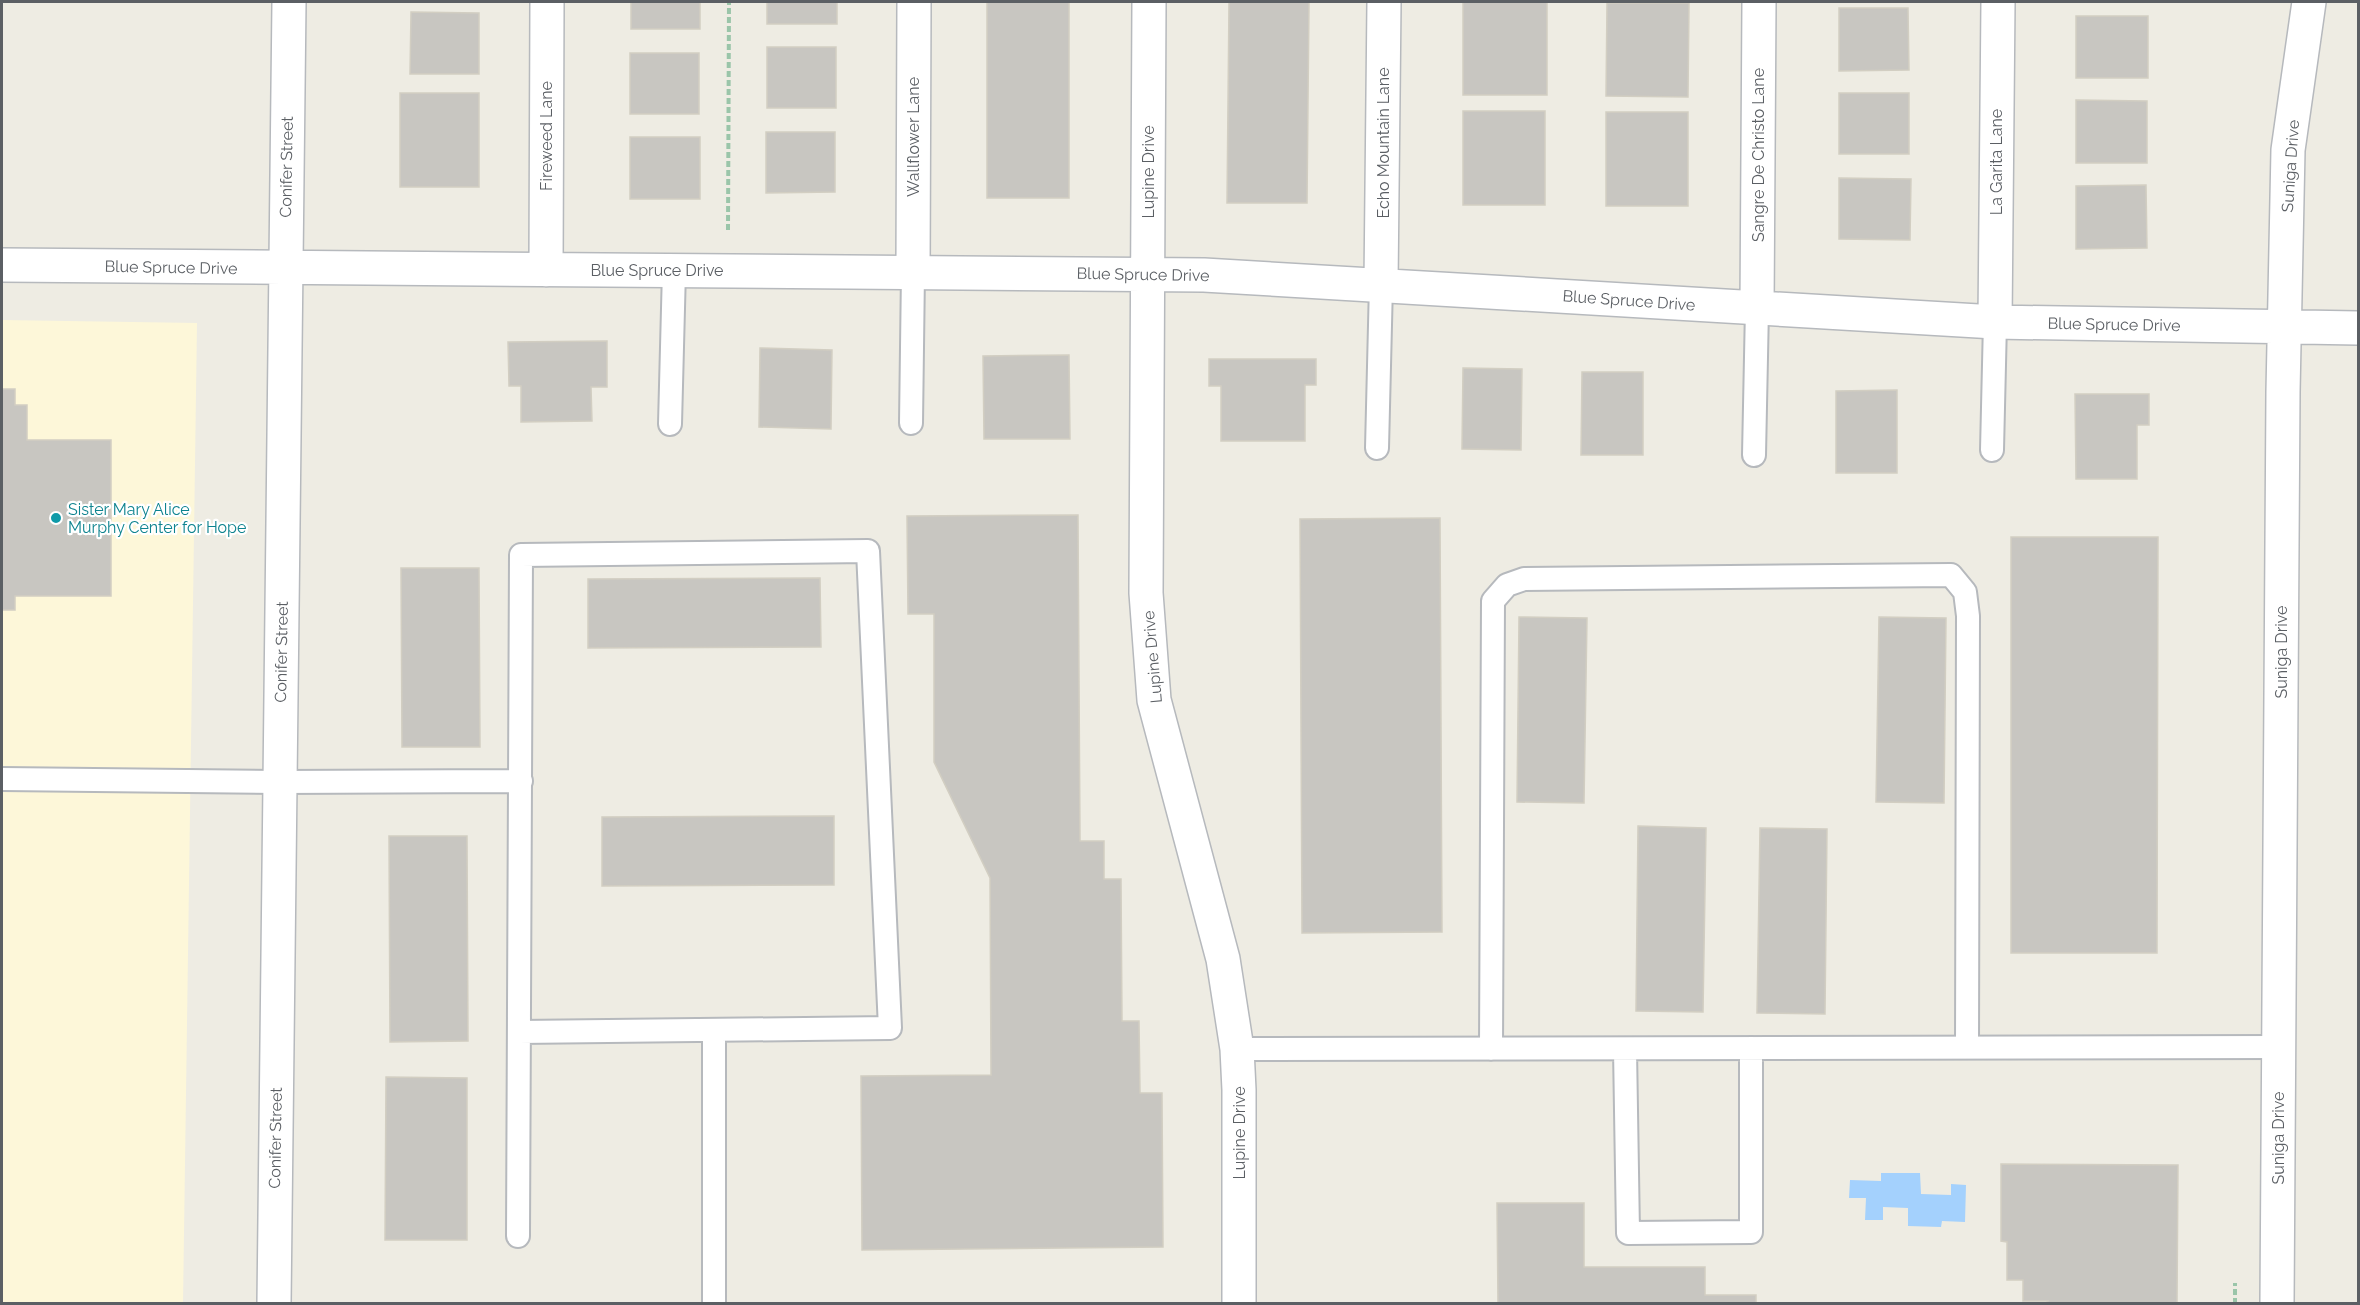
<svg xmlns="http://www.w3.org/2000/svg" width="2360" height="1305" viewBox="0 0 2360 1305" font-family="Raleway,sans-serif">
	<style>
		.commercial { fill: #fdf7d9 }
		.water { fill: #a4d1fd }
		.building { fill: #c8c6c1; stroke: #d2cec2; stroke-width: 1.5 }
		.lines { fill: none; stroke-linecap: round; stroke-linejoin: round }
		.service-casing { stroke: #b6b9bd; stroke-width: 26 }
		.minor-casing { stroke: #b6b9bd; stroke-width: 36 }
		.path { stroke: #9ac5a9; stroke-width: 4; stroke-dasharray: 6 3; stroke-linecap: butt }
		.service { stroke: #fff; stroke-width: 22 }
		.minor { stroke: #fff; stroke-width: 33 }
		.culture-dot { fill: #0f9aa8; stroke: #fff; stroke-width: 2 }
		.labels { text-anchor: middle; stroke-width: 4.5; stroke-linejoin: round; paint-order: stroke }
		.street-label { font-size: 16px; fill: #5b5f64; stroke: #fff }
		.culture-label { font-size: 16px; fill: #0d838f; stroke: #fff; text-anchor: start }
	</style>
	<rect width="100%" height="100%" fill="#eeece3"/>
	<path class="commercial" d="M2 320 197 323 183 1303 2 1304Z"/>
	<path class="water" d="M1881 1173H1920L1921 1194 1951 1195V1184L1966 1185 1965 1222 1942 1221 1941 1227 1908 1226V1208L1883 1207V1220H1865L1866 1198H1849L1850 1180 1881 1181Z"/>
	<path class="building" d="M631 2H700V29H631Z
		M767 2H837V24H767Z
		M987 2H1069V198H987Z
		M1229 2H1309L1307 203H1227Z
		M1463 2H1547V95H1463Z
		M1607 3H1689L1688 97 1606 96Z
		M1839 8H1908L1909 70 1839 71Z
		M411 12 479 13V74H410Z
		M2076 16H2148V78H2076Z
		M767 47H836V108H767Z
		M630 53H699V114H630Z
		M400 93H479V187H400Z
		M1839 93H1909V154H1839Z
		M2076 100 2147 101V163H2076Z
		M1463 111H1545V205H1463Z
		M1606 112H1688V206H1606Z
		M766 132H835V192L766 193Z
		M630 137H700V199H630Z
		M1839 178 1911 179 1910 240 1839 239Z
		M2146 185 2147 248 2076 249V186Z
		M607 341V387H591L592 421 521 422V386H509L508 342Z
		M760 348 832 350 831 429 759 427Z
		M1069 355 1070 439H984L983 356Z
		M1209 359H1316V385H1305V441H1221V386H1209Z
		M1463 368 1522 369 1521 450 1462 449Z
		M1582 372H1643V455H1581Z
		M2 389H15V405H27V440H111V596H15V610H2Z
		M1897 390V473H1836V391Z
		M2075 394H2149V425H2137V479H2076Z
		M1078 515 1080 841H1104V879H1121L1122 1021H1139L1140 1093H1162L1163 1247 862 1250 861 1076 991 1075 990 878 934 762V614H908L907 516Z
		M1440 518 1442 932 1302 933 1300 519Z
		M2011 537H2158L2157 953H2011Z
		M401 568H479L480 747H402Z
		M820 578 821 647 588 648V579Z
		M1519 617 1587 618 1584 803 1517 802Z
		M1879 617 1946 618 1944 803 1876 802Z
		M834 816V885L602 886V817Z
		M1638 826 1706 828 1703 1012 1636 1011Z
		M1760 828 1827 829 1825 1014 1757 1013Z
		M389 836H467L468 1041 390 1042Z
		M386 1077 467 1078V1240H385Z
		M2001 1164 2178 1165 2177 1304H2046L2048 1301H2023V1280H2007V1242L2001 1241Z
		M1497 1203H1584V1267H1705V1295H1756V1304H1498Z"/>
	<g class="lines">
		<defs>
			<path id="service" d="M911 423 913 272
				M670 424 674 270
				M1377 448 1381 284
				M1992 450 1995 322
				M1754 455 1757 308
				M2 779 279 782 521 781
				M714 1030V1304
				M1237 1049 2279 1047
				M1491 1049 1493 601 1507 585 1524 579 1951 575 1965 592 1968 616 1967 1047
				M1625 1049 1628 1233 1751 1232V1048
				M518 1236 521 555 868 551 890 1028 519 1032"/>
			<path id="minor" d="M1149 2 1146 593 1154 700 1223 959 1237 1049 1239 1090V1304
				M2 265 1204 275 1995 322 2358 328
				M546 270 547 2
				M913 272 914 2
				M1381 284 1384 2
				M1757 308 1759 2
				M1995 322 1998 2
				M274 1304 289 2
				M2277 1304 2283 392 2288 150 2309 2"/>
		</defs>
		<use href="#service" class="service-casing"/>
		<use href="#minor" class="minor-casing"/>
		<path class="path" d="M728 230 729 2
			M2235 1304V1283"/>
		<use href="#service" class="service"/>
		<use href="#minor" class="minor"/>
	</g>
	<circle class="culture-dot" cx="56" cy="518" r="6"/>
	<g class="labels">
		<g class="street-label">
			<text transform="translate(546 136) rotate(-90)" y="6">Fireweed Lane</text>
			<text transform="translate(913 137) rotate(-90)" y="6">Wallflower Lane</text>
			<text transform="translate(1383 143) rotate(-90)" y="6">Echo Mountain Lane</text>
			<text transform="translate(1758 155) rotate(-90)" y="6">Sangre De Christo Lane</text>
			<text transform="translate(1996 162) rotate(-90)" y="6">La Garita Lane</text>
			<text transform="translate(2290 166) rotate(-86)" y="6">Suniga Drive</text>
			<text transform="translate(286 167) rotate(-89)" y="6">Conifer Street</text>
			<text transform="translate(1148 172) rotate(-90)" y="6">Lupine Drive</text>
			<text transform="translate(171 267) rotate(1)" y="6">Blue Spruce Drive</text>
			<text x="657" y="276">Blue Spruce Drive</text>
			<text transform="translate(1143 274) rotate(1)" y="6">Blue Spruce Drive</text>
			<text transform="translate(1629 300) rotate(4)" y="6">Blue Spruce Drive</text>
			<text transform="translate(2114 324) rotate(1)" y="6">Blue Spruce Drive</text>
			<text transform="translate(281 652) rotate(-89)" y="6">Conifer Street</text>
			<text transform="translate(2281 652) rotate(-90)" y="6">Suniga Drive</text>
			<text transform="translate(1152 657) rotate(-95)" y="6">Lupine Drive</text>
			<text transform="translate(1239 1133) rotate(-90)" y="6">Lupine Drive</text>
			<text transform="translate(275 1138) rotate(-89)" y="6">Conifer Street</text>
			<text transform="translate(2278 1138) rotate(-90)" y="6">Suniga Drive</text>
		</g>
		<g class="culture-label">
			<text x="68" y="515">Sister Mary Alice<tspan x="68" dy="18">Murphy Center for Hope</tspan></text>
		</g>
	</g>
	<rect width="2360" height="1305" fill="none" stroke="#5b5f64" stroke-width="6"/>
</svg>
